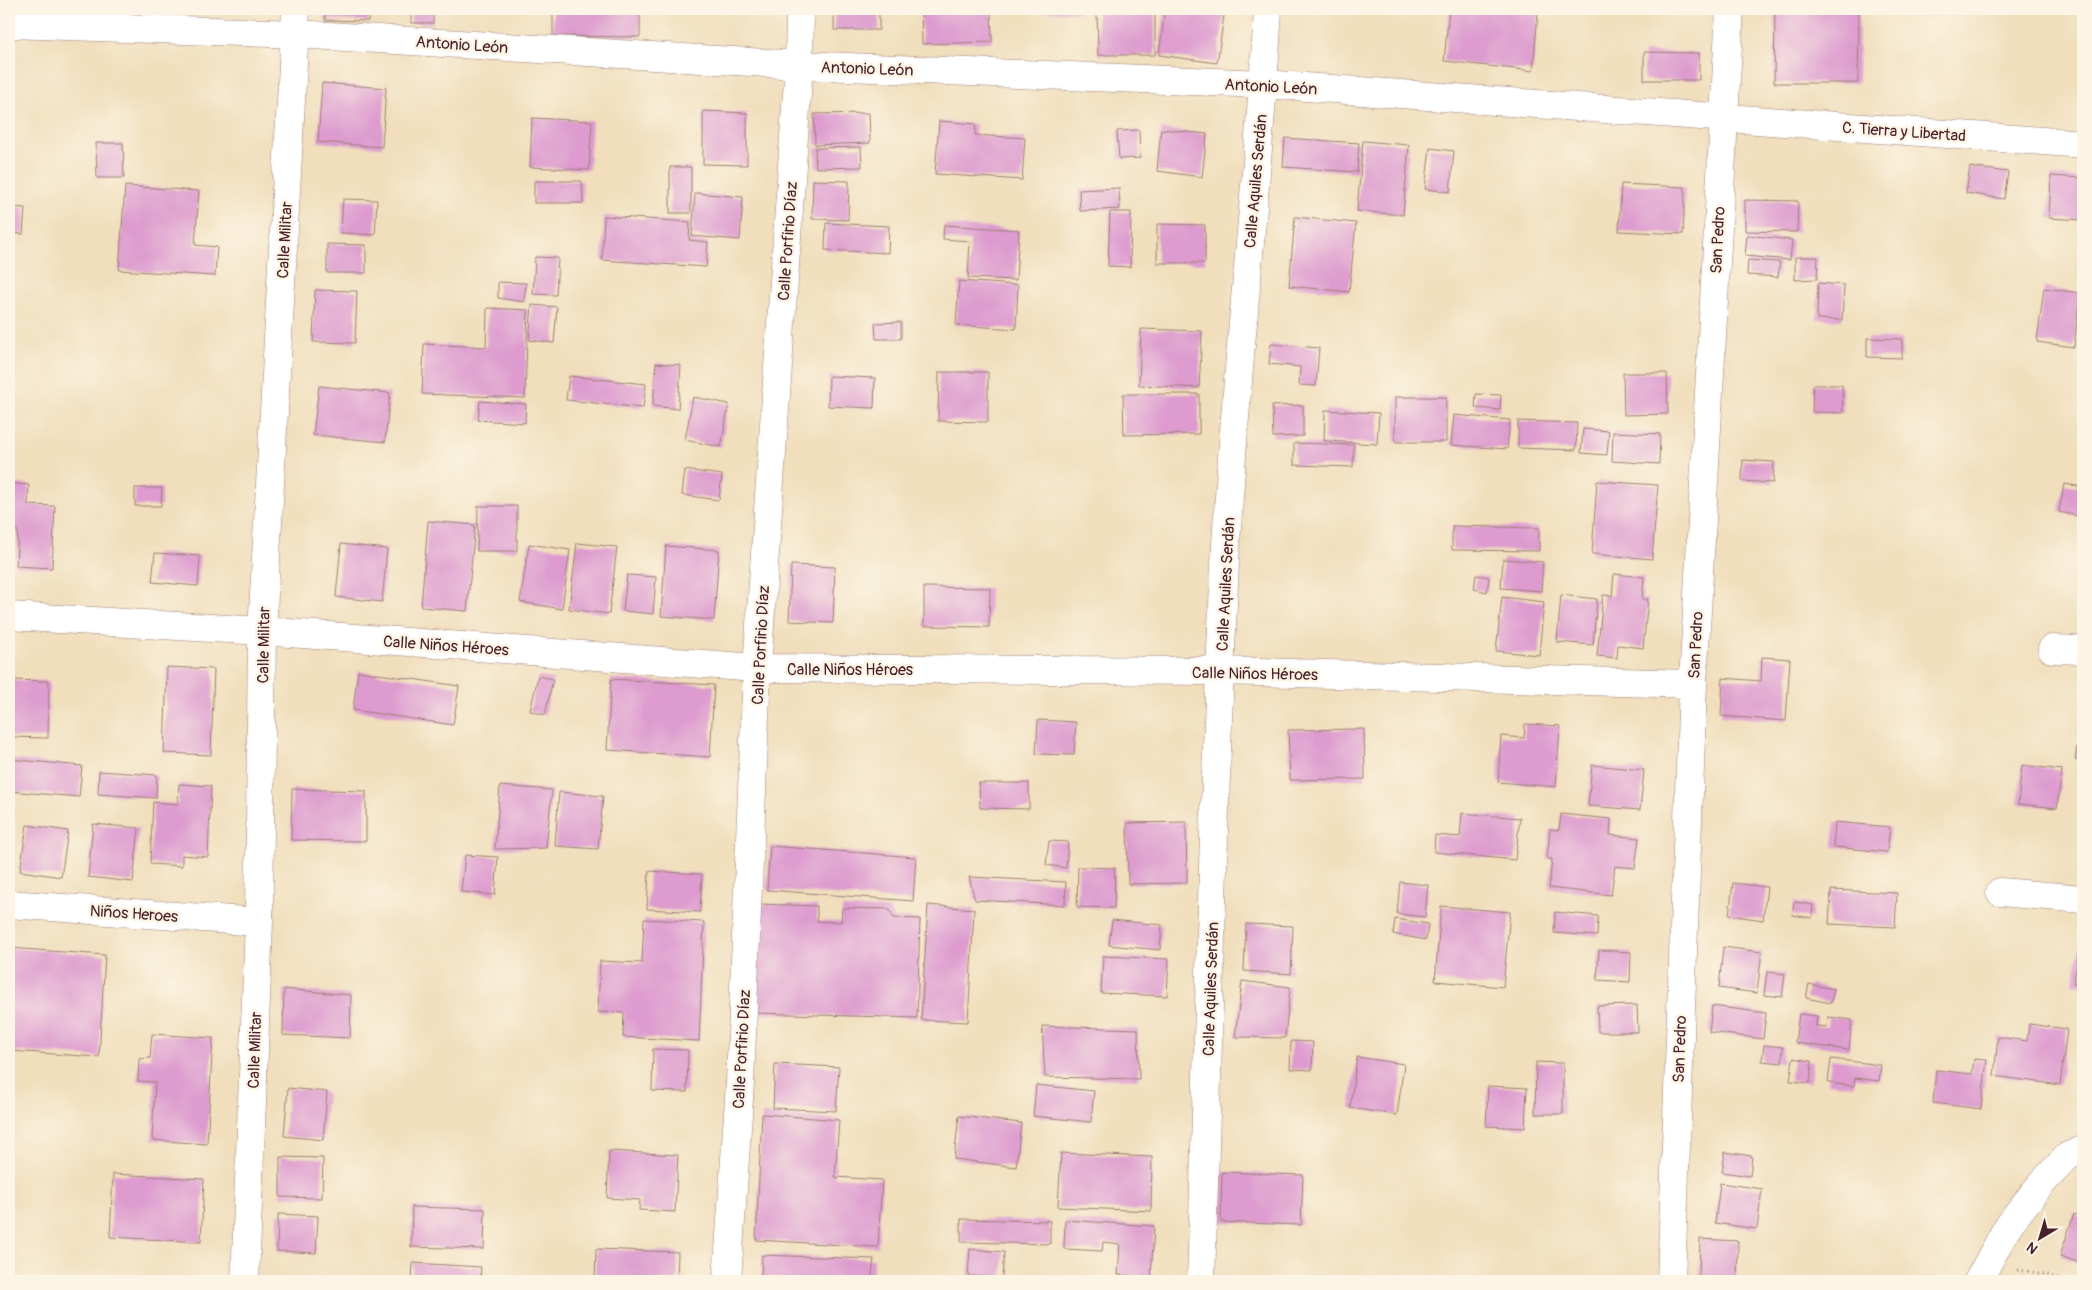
<svg xmlns="http://www.w3.org/2000/svg" width="2092" height="1290" viewBox="0 0 2092 1290" font-family="Pangolin,sans-serif">
	<style>
		.building { fill: #dd9bcf }
		.lines { fill: none; stroke-linecap: round; stroke-linejoin: round }
		.minor-casing { stroke: #9d7e74; stroke-width: 29 }
		.path { stroke: #9d7e74; stroke-width: 3; stroke-dasharray: 1 4; stroke-linecap: butt }
		.minor { stroke: #fff; stroke-width: 28 }
		.labels { text-anchor: middle; stroke-width: 5; stroke-linejoin: round; paint-order: stroke }
		.street-label { font-size: 16px; fill: #4a1f2b; stroke: #fcf5e5 }
	</style>
	<rect width="100%" height="100%" fill="#fcf5e5"/>
	<filter id="ink" filterUnits="userSpaceOnUse"><feTurbulence type="fractalNoise" baseFrequency=".02" numOctaves="2"/><feDisplacementMap in="SourceGraphic" scale="10" xChannelSelector="R" yChannelSelector="G"/><feConvolveMatrix kernelMatrix="1 2 1 2 8 2 1 2 1" color-interpolation-filters="sRGB"/></filter>
	<filter id="wash" filterUnits="userSpaceOnUse"><feTurbulence type="fractalNoise" baseFrequency=".0096" numOctaves="4" result="noise"/><feDisplacementMap in="SourceGraphic" scale="20" xChannelSelector="R" yChannelSelector="G"/><feGaussianBlur stdDeviation="1.12" result="paint"/><feColorMatrix in="noise" values="0 0 0 0 0 0 0 0 0 0 0 0 0 0 0 0 0 1.4 0 .05"/><feComposite in="paint" operator="in"/></filter>
	<g filter="url(#wash)">
		<rect width="100%" height="100%" fill="#f0debc"/>
		<g id="blocks">
			<path class="building" d="M325 9H368V21L325 20Z
				M411 9H433V23H411Z
				M553 9H640V37L553 36Z
				M834 9H879V30H834Z
				M921 9H991L992 42 922 44Z
				M1029 9H1078V12L1029 11Z
				M1097 9H1155V55H1098Z
				M1165 9H1225L1217 63 1159 55Z
				M1449 9H1505L1538 12 1533 71 1444 61Z
				M1775 9H1859L1858 83H1774Z
				M1644 52 1699 53V80H1644Z
				M322 83 386 88 382 147 318 142Z
				M703 111 747 113V165L703 164Z
				M869 113 870 143 815 145 814 114Z
				M532 118 592 121 589 170 530 167Z
				M939 121 976 124 975 135 1025 138 1022 180 935 174Z
				M1161 129 1207 134 1202 177 1157 171Z
				M1139 130 1140 158 1119 159 1117 131Z
				M1285 138 1359 143 1357 172 1283 167Z
				M1363 141 1409 145 1403 215 1357 211Z
				M96 143H123L124 178H97Z
				M861 147 862 167 816 168 815 148Z
				M1430 148 1454 151 1450 192 1425 189Z
				M670 167H691V213H670Z
				M1970 167 2008 172 2004 199 1966 193Z
				M2051 176 2083 178V220L2049 218Z
				M813 180 849 181 848 220 812 219Z
				M534 181H582L583 203H534Z
				M1621 184 1685 187 1683 234 1619 231Z
				M125 186 199 191 195 245 217 247 215 276 119 270Z
				M1119 188 1120 209 1080 211 1079 190Z
				M695 193 743 197 740 240 692 236Z
				M343 199 377 200 375 235 341 233Z
				M1745 200 1798 201 1797 232 1745 231Z
				M9 207 25 208 23 234 9 233Z
				M1110 212H1131L1130 267 1108 266Z
				M604 216 690 222 689 240 708 242 706 267 602 260Z
				M1295 217 1356 223 1349 292 1289 286Z
				M826 223 889 226 888 253 825 250Z
				M1157 224 1205 225V263H1157Z
				M944 225 1019 230 1016 280 968 278 970 241 943 239Z
				M1747 235 1792 240 1790 260 1745 256Z
				M327 244 366 245V273H327Z
				M535 257 558 258 556 295 533 294Z
				M1795 257H1818L1817 279 1795 280Z
				M1748 260 1780 262 1778 277 1747 275Z
				M959 281 1018 285 1016 329 956 325Z
				M498 282 526 283 524 302 498 298Z
				M1818 283 1844 285 1842 320 1817 319Z
				M2044 288 2080 293 2074 347 2037 342Z
				M315 290 357 291 355 343 313 342Z
				M532 305 557 307 554 343 529 340Z
				M487 308 528 310 525 398 422 394 424 344 486 347Z
				M901 322V339H876L875 323Z
				M1141 329 1202 331 1199 388 1139 385Z
				M1867 338 1902 339V358L1867 357Z
				M1271 344 1319 348 1316 386 1299 385 1300 367 1269 364Z
				M656 363 681 365 678 409 653 406Z
				M939 372H988V422L938 421Z
				M1623 373H1667L1668 414 1624 415Z
				M569 376 646 384 643 408 566 400Z
				M829 376 875 378 874 408 828 406Z
				M1813 385H1842L1843 413 1812 412Z
				M319 386 390 393 385 442 313 435Z
				M1123 394H1199V434L1124 435Z
				M1476 394 1501 395 1500 410 1475 408Z
				M693 397 729 404 721 447 685 440Z
				M1395 397H1446V442H1395Z
				M480 401 526 404 525 423 478 420Z
				M1303 405V436L1273 437 1272 406Z
				M1325 410 1379 413 1377 444 1324 441Z
				M1454 415 1510 420 1507 449 1451 445Z
				M1518 421 1577 423 1576 450 1518 448Z
				M1583 429 1609 431 1607 455 1581 453Z
				M1613 432 1660 434 1659 464 1612 461Z
				M1294 443 1354 445 1353 467 1294 465Z
				M1743 460 1774 462 1773 483 1742 481Z
				M685 470 722 475 719 500 682 495Z
				M1597 481 1658 485 1652 559 1592 554Z
				M9 483 29 485 28 505 55 506 52 568 16 566 18 531 9 530Z
				M2064 484 2083 487V517L2059 512Z
				M135 488H162L161 506H135Z
				M478 506H517V551H477Z
				M428 521 475 525 467 611 421 607Z
				M1452 526 1539 528V551L1452 550Z
				M577 543 617 547 609 614 569 609Z
				M341 544 387 549 382 602 336 597Z
				M529 544 570 550 562 609 520 602Z
				M666 546 719 550 714 620 661 616Z
				M155 553 200 556 198 586 152 582Z
				M1503 559 1543 562 1541 591 1501 588Z
				M791 565 835 567 833 623 789 621Z
				M1614 574 1644 577 1642 599H1648L1643 648 1618 645 1617 658 1597 656 1603 595 1612 596Z
				M627 575 656 577 653 614 623 611Z
				M1476 575 1489 577 1487 592 1474 589Z
				M924 587 990 588 989 627 924 626Z
				M1561 595 1597 599 1593 645 1557 642Z
				M1502 597 1544 602 1539 655 1496 651Z
				M1762 657 1790 659 1786 721 1721 716 1723 678 1761 681Z
				M167 667 214 669 211 755 164 753Z
				M358 671 459 686 453 725 353 710Z
				M538 676 553 679 545 715 530 711Z
				M611 679 714 685 710 757 607 750Z
				M9 680 49 681 48 738 9 737Z
				M1038 720 1076 722 1074 755 1036 754Z
				M1525 724 1560 726 1556 787 1498 782 1501 736 1524 738Z
				M1364 729 1365 779 1290 780 1288 730Z
				M2077 746 2083 747V761L2075 760Z
				M9 759 82 766 79 797 9 791Z
				M1592 765 1644 770 1640 810 1588 806Z
				M2022 765 2062 770 2057 808 2018 804Z
				M99 771 157 775 156 798 98 794Z
				M979 783H1029V809L980 808Z
				M179 784 211 786 208 857 182 855V866L150 864 153 802 178 804Z
				M500 786 552 790 546 848 495 849Z
				M292 789 366 791V841L291 840Z
				M559 792 603 796 598 849 555 846Z
				M1462 813 1520 818 1515 860 1434 852 1435 835 1460 837Z
				M1561 814 1611 819 1610 835 1639 838 1635 868 1615 866 1611 895 1549 888 1552 859H1547L1550 829 1559 830Z
				M1186 822 1187 883 1128 884 1127 823Z
				M1835 822 1890 827 1887 852 1833 847Z
				M93 824 139 828 133 882 88 877Z
				M27 825 68 831 61 877 20 871Z
				M1049 841 1068 842 1066 868 1046 865Z
				M770 846 916 857 913 901 767 890Z
				M465 855 498 857 495 895 461 892Z
				M1078 867 1115 868 1114 908 1077 907Z
				M649 871 702 874 700 912 647 909Z
				M969 877 1066 882 1065 905 975 900Z
				M1400 882 1428 885 1425 917 1397 914Z
				M1733 883 1767 887 1763 920 1729 915Z
				M1831 890 1897 893 1895 927 1829 924Z
				M1794 902 1813 905 1812 918 1792 915Z
				M759 904 817 906V921L841 922 842 908 889 909 894 918 920 919 917 1018 756 1013Z
				M928 905 974 909 968 1022 921 1020Z
				M1441 906 1510 912 1503 987 1435 981Z
				M1555 912 1598 916 1597 936 1554 933Z
				M644 919 704 922 699 1041 623 1037 624 1013 598 1012 600 961 642 963Z
				M1395 919 1428 924 1426 940 1393 934Z
				M1112 920 1162 925 1160 950 1109 945Z
				M1246 924 1293 926 1291 974 1244 971Z
				M2082 938H2083V985L2073 983Z
				M1723 947 1762 952 1757 993 1719 988Z
				M9 948 105 955 99 1057 9 1051Z
				M1599 950 1631 952 1630 982 1597 980Z
				M1103 956 1169 959 1167 996 1101 993Z
				M1767 972 1785 974 1782 997 1764 995Z
				M1242 981 1290 987 1285 1038 1235 1037Z
				M1809 984 1834 989 1831 1003 1806 998Z
				M284 989 351 995 350 1038 283 1035Z
				M1637 1005 1638 1032H1598L1597 1006Z
				M1712 1006 1766 1013 1763 1039 1709 1032Z
				M1799 1014 1817 1016 1816 1026 1827 1027 1828 1017 1852 1020 1849 1050 1795 1043Z
				M2029 1024 2067 1029 2060 1085 1994 1076 1998 1037 2027 1041Z
				M1042 1026 1138 1029 1139 1079 1045 1077Z
				M152 1034 213 1038 207 1144 152 1140 155 1082 138 1081 139 1059 150 1058Z
				M1291 1041 1313 1042 1312 1070 1290 1069Z
				M1764 1045 1783 1047 1782 1063 1762 1061Z
				M653 1049 688 1050 687 1092 652 1091Z
				M1357 1057 1404 1064 1397 1115 1350 1108Z
				M1793 1058 1812 1061 1810 1083 1790 1081Z
				M1831 1059 1881 1065 1879 1081 1855 1078 1854 1086 1828 1083Z
				M1974 1059 1987 1060 1981 1109 1933 1103 1936 1070 1972 1074Z
				M1536 1062 1563 1063V1114H1535Z
				M775 1064 839 1067 836 1111 773 1108Z
				M1036 1085 1094 1091 1091 1122 1033 1116Z
				M1488 1086 1527 1088 1525 1128 1486 1126Z
				M288 1088 327 1092 323 1140 284 1136Z
				M762 1114 839 1120 835 1177 882 1180 878 1247 756 1240Z
				M959 1116 1021 1123 1016 1167 954 1159Z
				M609 1151 678 1155 675 1212 639 1210 640 1200 607 1198Z
				M1725 1152 1752 1156 1750 1176 1722 1172Z
				M1061 1153 1152 1157 1151 1211 1058 1207Z
				M280 1157 323 1158 322 1198 280 1197Z
				M1222 1172 1303 1175 1301 1225 1221 1222Z
				M113 1174 204 1179 201 1242 110 1237Z
				M1720 1183 1762 1189 1757 1229 1715 1223Z
				M412 1207 485 1209 484 1249 411 1247Z
				M278 1214 318 1216 316 1253 277 1251Z
				M2074 1214 2083 1218V1264L2060 1256Z
				M961 1219 1050 1221V1244L961 1242Z
				M1065 1220 1154 1226 1151 1278 1118 1275 1120 1244 1103 1242 1102 1251 1064 1249Z
				M1700 1239 1738 1241 1737 1281H1699Z
				M596 1249 678 1252 677 1281H595Z
				M970 1249 1004 1252 1002 1278 968 1276Z
				M762 1255 874 1259 871 1281H761Z
				M413 1263 481 1267 480 1281H412Z"/>
		</g>
	</g>
	<g filter="url(#ink)">
		<use href="#blocks" fill-opacity="0" stroke="#9d7e74" stroke-width="1"/>
		<g class="lines">
			<defs>
				<path id="minor" d="M9 24 296 34 799 65 1264 84 2083 144
					M9 616 262 631 757 668 1220 671 1693 684
					M2052 649 2083 650
					M2000 892 2083 899
					M9 904 259 922
					M245 1281 259 922 262 631 296 9
					M727 1281 740 1083 757 668 799 65 800 9
					M1201 1281C1209 1036 1213 790 1226 545 1236 366 1258 188 1268 9
					M1671 1281 1693 684 1730 9
					M1978 1281 2009 1224 2041 1184 2068 1156 2083 1150"/>
			</defs>
			<use href="#minor" class="minor-casing"/>
			<path class="path" d="M2018 1270 2045 1274 2063 1281"/>
			<use href="#minor" class="minor"/>
		</g>
	</g>
	<g class="labels">
		<g class="street-label">
			<text transform="translate(462 44) rotate(4)" y="6">Antonio León</text>
			<text transform="translate(867 68) rotate(2)" y="6">Antonio León</text>
			<text transform="translate(1271 86) rotate(3)" y="6">Antonio León</text>
			<text transform="translate(1904 131) rotate(4)" y="6">C. Tierra y Libertad</text>
			<text transform="translate(1255 181) rotate(-85)" y="6">Calle Aquiles Serdán</text>
			<text transform="translate(284 240) rotate(-87)" y="6">Calle Militar</text>
			<text transform="translate(1717 240) rotate(-87)" y="6">San Pedro</text>
			<text transform="translate(787 241) rotate(-86)" y="6">Calle Porfirio Díaz</text>
			<text transform="translate(1225 584) rotate(-87)" y="6">Calle Aquiles Serdán</text>
			<text transform="translate(263 645) rotate(-89)" y="6">Calle Militar</text>
			<text transform="translate(446 645) rotate(4)" y="6">Calle Niños Héroes</text>
			<text transform="translate(760 645) rotate(-87)" y="6">Calle Porfirio Díaz</text>
			<text transform="translate(1695 645) rotate(-87)" y="6">San Pedro</text>
			<text x="850" y="675">Calle Niños Héroes</text>
			<text transform="translate(1255 673) rotate(1)" y="6">Calle Niños Héroes</text>
			<text transform="translate(134 913) rotate(4)" y="6">Niños Heroes</text>
			<text transform="translate(1210 989) rotate(-88)" y="6">Calle Aquiles Serdán</text>
			<text transform="translate(741 1049) rotate(-87)" y="6">Calle Porfirio Díaz</text>
			<text transform="translate(1679 1049) rotate(-88)" y="6">San Pedro</text>
			<text transform="translate(254 1050) rotate(-88)" y="6">Calle Militar</text>
		</g>
	</g>
	<rect width="2092" height="1290" fill="none" stroke="#fcf5e5" stroke-width="30"/>
	<g transform="translate(2040 1238) rotate(218)" stroke="#fcf5e5" stroke-width="4" paint-order="stroke">
	<path d="M0-4L9 19L0 12L-9 19Z" fill="#4a1f2b"/>
	<text y="-8" font-size="14" font-weight="bold" text-anchor="middle" fill="#4a1f2b">N</text>
	</g>
</svg>
